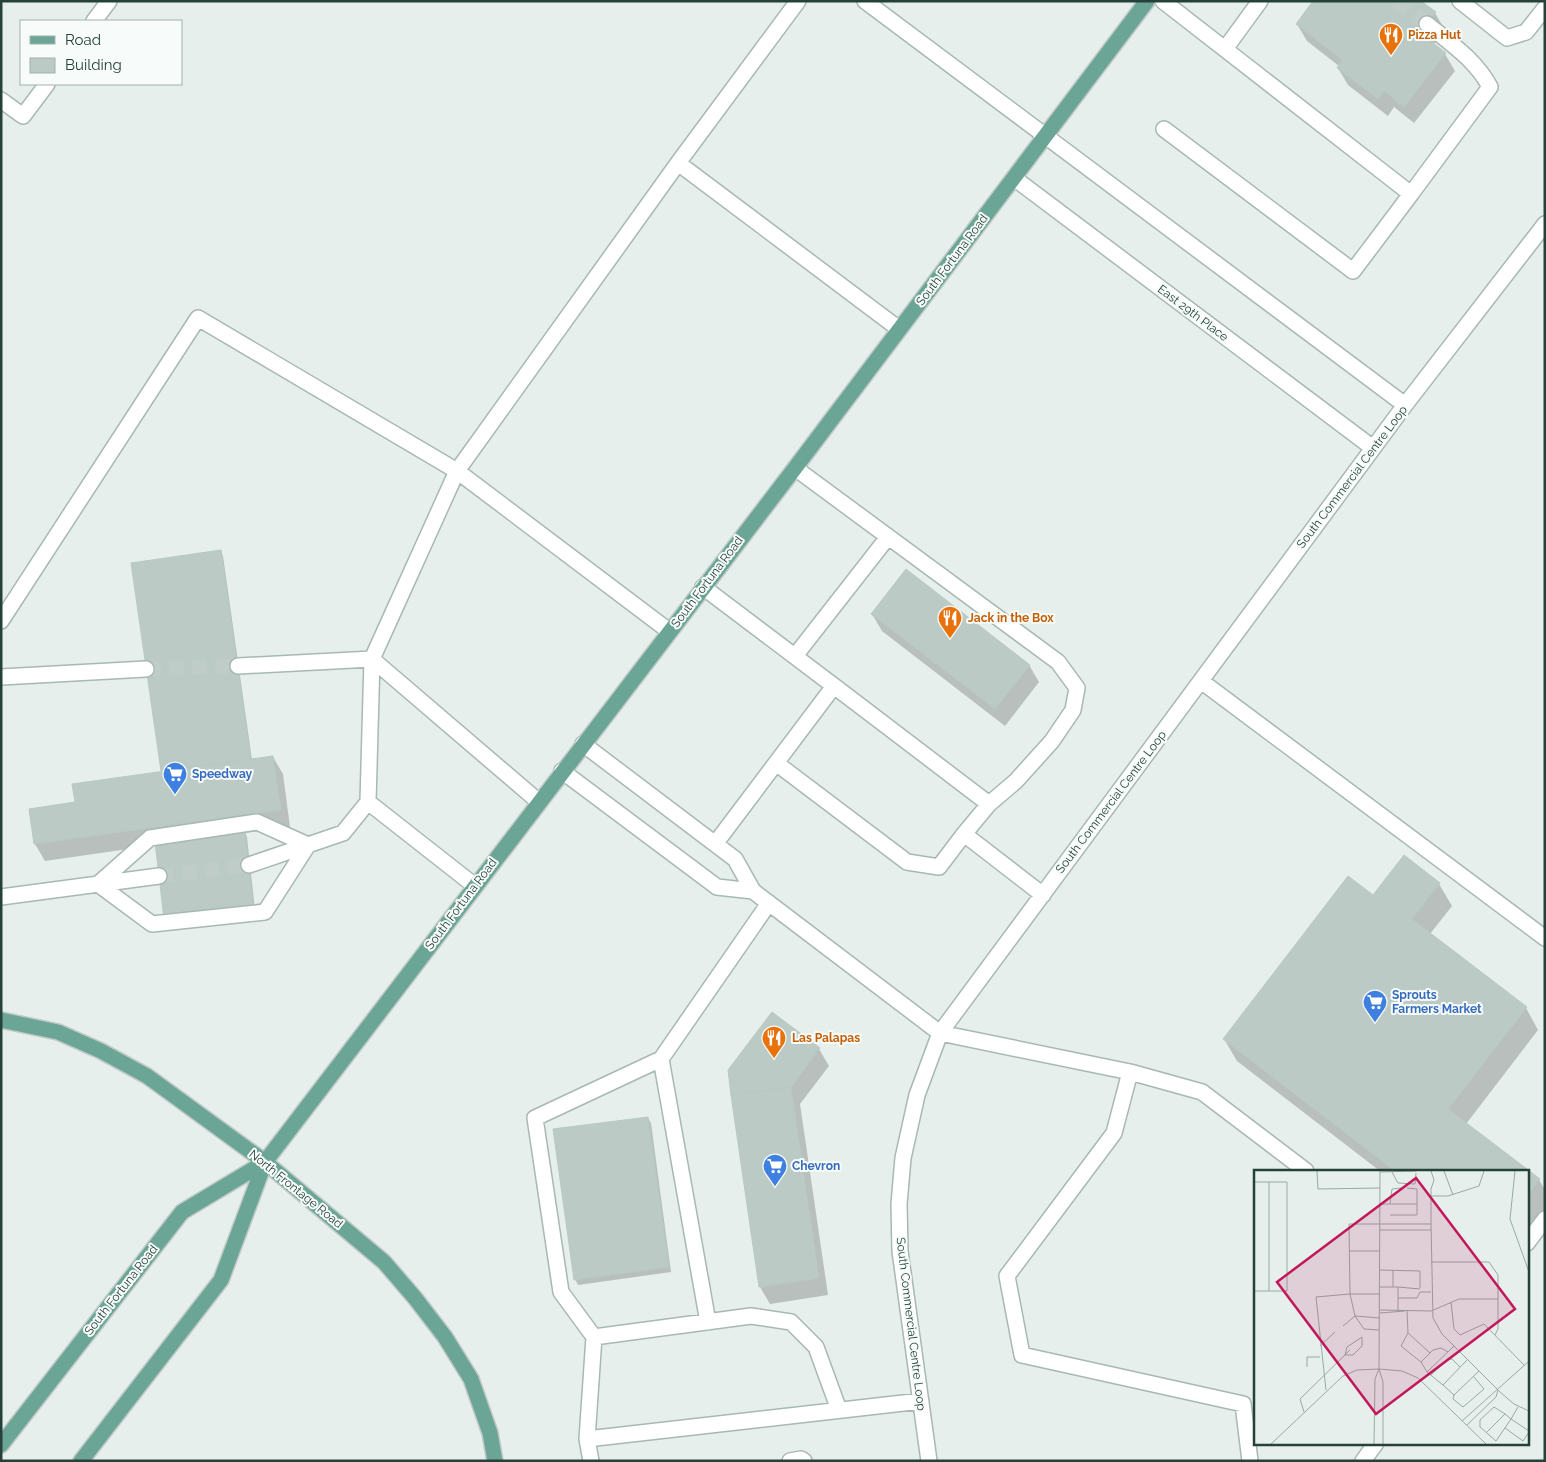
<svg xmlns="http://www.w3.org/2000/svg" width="1546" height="1462" viewBox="0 0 1546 1462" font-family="Raleway,sans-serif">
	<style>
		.shadow { fill: #0003 }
		.building { fill: #bbcac4; stroke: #b8c9c2 }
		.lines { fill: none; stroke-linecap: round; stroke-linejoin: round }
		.minor-tunnel { stroke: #bfccc8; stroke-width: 15; stroke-dasharray: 15 8; stroke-linecap: butt }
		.minor-casing { stroke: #a8b8b2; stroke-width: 18 }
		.major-casing { stroke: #c2cac8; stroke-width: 18 }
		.minor { stroke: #fff; stroke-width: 15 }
		.major { stroke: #6aa596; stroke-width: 15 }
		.labels { text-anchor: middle; stroke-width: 4; stroke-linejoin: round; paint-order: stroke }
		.food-label { font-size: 12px; font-weight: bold; fill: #c56008; stroke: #f7fbf9; text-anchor: start }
		.street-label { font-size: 12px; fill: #24423a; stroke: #f7fbf9 }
		.shop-label { font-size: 12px; font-weight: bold; fill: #366cbe; stroke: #f7fbf9; text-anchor: start }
		.inset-road { fill: none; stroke: #98aaa4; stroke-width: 1 }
		.view { fill: #c2185b; fill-opacity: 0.15; stroke: #c2185b; stroke-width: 2.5 }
		.inset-edge { fill: none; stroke: #24423a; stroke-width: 2.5 }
	</style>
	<rect width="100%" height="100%" fill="#e6efeb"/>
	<path class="shadow" d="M1435 13 1445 30 1433 45 1445 54 1455 71 1414 123 1394 107 1388 116 1348 85 1338 68 1339 66 1307 41 1297 24Z
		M220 551 223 556 252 760 273 757 283 774 290 827 245 833 247 837 255 910 169 923 156 845 45 861 35 844 76 803 163 772 162 771Z
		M872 614 1029 665 1039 682 1005 726 882 631Z
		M1439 884 1452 906 1430 934 1526 1008 1538 1030 1466 1124 1527 1171H1380L1237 1061 1224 1039 1374 897Z
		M772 1014 819 1049 829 1066 800 1104 828 1295 770 1304 760 1287Z
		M648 1118 651 1123 671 1272 578 1285 575 1279Z
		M1527 1171 1539 1180 1545 1190V1211L1527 1234Z"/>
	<path class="building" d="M1313 1H1421L1436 12 1420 33 1446 53 1404 107 1384 91 1378 99 1337 68 1342 60 1296 24Z
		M221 550 251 759 161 771 131 563Z
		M906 569 1030 665 995 709 871 614Z
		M273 756 281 810 34 844 29 809 75 802 72 784Z
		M245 830 253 905 164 919 155 842Z
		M1404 855 1440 883 1412 919 1527 1007 1448 1109 1540 1179 1527 1195V1171H1395L1223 1039 1348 876 1373 895Z
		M772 1012 820 1048 791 1087 731 1095 728 1070Z
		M791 1087 819 1278 759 1287 731 1095Z
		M648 1117 669 1267 574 1280 553 1129Z"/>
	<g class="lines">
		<path class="minor-tunnel" d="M1396 1 1427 24
			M146 669 238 666
			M159 876 249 865"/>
		<defs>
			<path id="minor" d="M865 1 1405 405
				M1163 1 1411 194 1353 271 1164 129
				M1460 1 1507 38 1526 32 1545 8
				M94 21 109 1
				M1225 49 1260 1
				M1 100 23 116 47 84
				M678 163 899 329
				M1014 178 1373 448
				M1411 194 1490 87C1476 60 1450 43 1427 24
				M795 468 1058 662 1077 688 1073 710 1052 741 1016 781 989 804
				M703 587 834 686 715 844
				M1 621 198 318 457 471 372 659 539 802
				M669 631 457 471 678 163 798 1
				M795 656 888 537
				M238 666 372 659 368 802 475 886
				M1 677 146 669
				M1201 681 1545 938
				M834 686 989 804 964 834
				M583 744 735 859 753 891 940 1033 1130 1072 1202 1092 1306 1171
				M776 763 907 862 939 867 964 834 1043 895
				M562 771 717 887 753 891
				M257 822 308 845 265 912 152 924 98 884 150 838Z
				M249 865 343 833 368 802
				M1 897 159 876
				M1130 1072 1114 1133 1007 1276 1022 1355 1243 1404 1250 1461
				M1527 1243 1545 1219
				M708 1322 661 1059 769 903
				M594 1337 561 1292 535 1118 661 1059
				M587 1439 594 1337 751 1316 791 1322 816 1347 839 1410
				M591 1461 587 1439 921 1401
				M790 1461 801 1459 804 1461
				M929 1461 900 1251 899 1204 903 1158 917 1095 940 1033 1405 405 1545 224
				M1363 1461 1376 1443"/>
			<path id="major" d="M1 1020 58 1032 101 1051 147 1076 265 1162 384 1262 415 1298 445 1337 471 1379 490 1433 495 1461
				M1 1445 182 1212 265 1162
				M81 1461 221 1280 265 1162 795 468 1147 1"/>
		</defs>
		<use href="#minor" class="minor-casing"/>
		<use href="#major" class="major-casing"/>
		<use href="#minor" class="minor"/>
		<use href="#major" class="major"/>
	</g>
	<defs>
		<symbol id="restaurant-pin" viewBox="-11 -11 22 30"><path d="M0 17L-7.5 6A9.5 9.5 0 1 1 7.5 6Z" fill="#e8710a" stroke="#f7fbf9"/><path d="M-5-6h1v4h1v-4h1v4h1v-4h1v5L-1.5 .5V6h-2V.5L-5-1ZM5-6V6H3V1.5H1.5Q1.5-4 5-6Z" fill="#fff"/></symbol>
		<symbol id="supermarket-pin" viewBox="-11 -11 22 30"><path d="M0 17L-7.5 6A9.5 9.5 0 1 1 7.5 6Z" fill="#3f7fe0" stroke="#f7fbf9"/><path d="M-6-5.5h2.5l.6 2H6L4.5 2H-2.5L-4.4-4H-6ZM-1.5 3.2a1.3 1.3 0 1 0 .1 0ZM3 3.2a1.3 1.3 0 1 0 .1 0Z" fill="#fff"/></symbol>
	</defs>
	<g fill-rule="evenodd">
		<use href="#restaurant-pin" x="1377" y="21" width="28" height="38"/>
		<use href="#restaurant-pin" x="936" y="604" width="28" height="38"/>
		<use href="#supermarket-pin" x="161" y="760" width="28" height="38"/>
		<use href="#supermarket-pin" x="1361" y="988" width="28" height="38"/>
		<use href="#restaurant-pin" x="760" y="1024" width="28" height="38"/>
		<use href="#supermarket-pin" x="761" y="1152" width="28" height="38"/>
	</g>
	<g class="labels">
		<g class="food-label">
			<text x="1408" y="39">Pizza Hut</text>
			<text x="968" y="622">Jack in the Box</text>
			<text x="792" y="1042">Las Palapas</text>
		</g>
		<g class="street-label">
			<text transform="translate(952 260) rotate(-53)" y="4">South Fortuna Road</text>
			<text transform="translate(1193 313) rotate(37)" y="4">East 29th Place</text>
			<text transform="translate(1352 477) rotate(-53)" y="4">South Commercial Centre Loop</text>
			<text transform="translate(707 582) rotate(-53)" y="4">South Fortuna Road</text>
			<text transform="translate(1111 802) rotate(-53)" y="4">South Commercial Centre Loop</text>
			<text transform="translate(461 904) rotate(-53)" y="4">South Fortuna Road</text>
			<text transform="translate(296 1189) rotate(39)" y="4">North Frontage Road</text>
			<text transform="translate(121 1290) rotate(-52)" y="4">South Fortuna Road</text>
			<text transform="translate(911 1324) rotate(83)" y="4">South Commercial Centre Loop</text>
		</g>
		<g class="shop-label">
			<text x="192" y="778">Speedway</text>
			<text x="1392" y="999">Sprouts<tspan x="1392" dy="14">Farmers Market</tspan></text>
			<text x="792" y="1170">Chevron</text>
		</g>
	</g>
	<g transform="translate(1254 1170)">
		<rect width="275" height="275" fill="#e6efeb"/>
		<path class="inset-road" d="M63 1 64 19 126 18M126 1 125 199 129 212V274M177 1 180 10 177 19V54L179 148 188 164 246 222 260 234 275 241M190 1 199 25M261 1 256 49 275 102M126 2 162 1M138 2 144 13 161 14 162 3M0 12H33V121H0M15 12V121M153 18 163 19V34M177 26H194L225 16 230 1M126 34H163V45H136M136 34 138 19 147 18M126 60H177M95 81H126M126 100 166 101V118M126 117H144V140M139 117V100M144 117 166 119M126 124H96L95 54H177M144 128H163L166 122H177M197 132 200 159 206 165 230 154 270 195M126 140 177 141 205 129H244V105L235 92H177M153 141 154 163 176 183M126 143 151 141M89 156 101 146 110 159 125 160M154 163 147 176 167 192M241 165 244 159V129M108 167V176L99 185H91L93 177ZM66 176 81 162M200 176 173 202 189 215 214 189M53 197V187H66M173 202 167 192 179 180 187 178 194 182M177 205 194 189H198L206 197M189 215 200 225 225 201M72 220 62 127 96 124 101 146 126 148M200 225 199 229 209 237 230 219 219 206M50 242 46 229 96 180M251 244 240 237 226 250V257L242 271 257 249 275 261M208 251 274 192M213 255 242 227 244 220M251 258 269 271 275 262M233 262 251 244 257 249 264 237M17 274 89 206 103 200 125 199 148 201 164 208 232 274M120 274 121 209 125 199"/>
		<path class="view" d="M162 8 261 139 122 244 23 112Z"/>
		<rect width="275" height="275" class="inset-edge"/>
	</g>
	<rect width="1546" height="1462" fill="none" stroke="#24423a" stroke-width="5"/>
	<rect x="20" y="20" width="162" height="65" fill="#f7fbf9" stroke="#a3b1ad"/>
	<rect x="30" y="36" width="25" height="8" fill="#6aa596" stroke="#a3b1ad"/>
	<text x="65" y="45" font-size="15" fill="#24423a">Road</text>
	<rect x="30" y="58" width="25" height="15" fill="#bbcac4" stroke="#a3b1ad"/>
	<text x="65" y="70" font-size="15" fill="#24423a">Building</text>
</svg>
